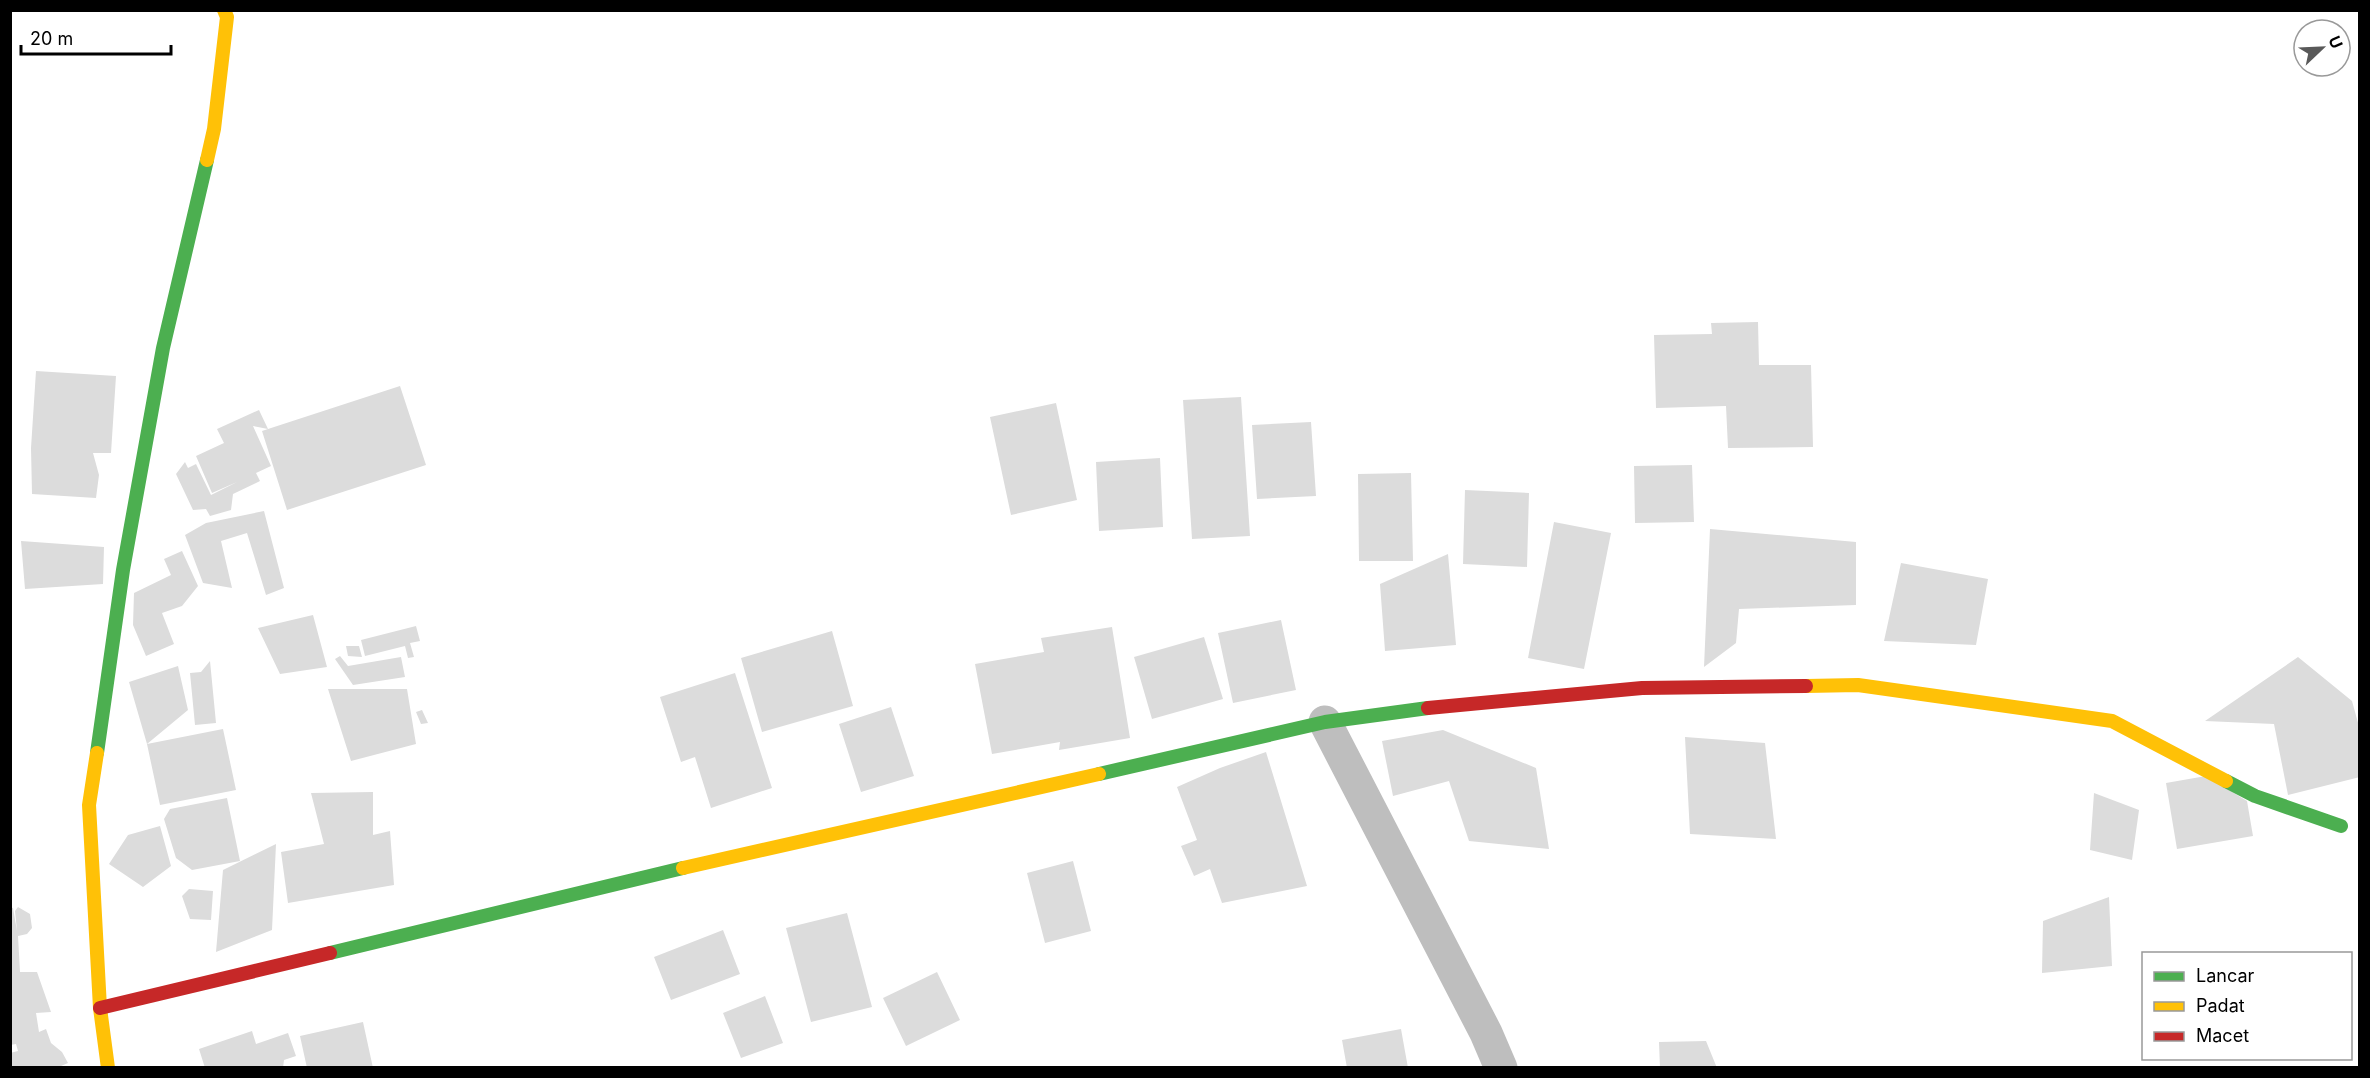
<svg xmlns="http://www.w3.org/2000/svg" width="2370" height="1078" viewBox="0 0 2370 1078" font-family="Inter,sans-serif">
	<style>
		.building { fill: #dcdcdc }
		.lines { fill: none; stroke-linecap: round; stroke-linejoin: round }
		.street { stroke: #bebebe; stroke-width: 33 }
		.fast { stroke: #4caf50; stroke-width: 14 }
		.slow { stroke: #ffc107; stroke-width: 14 }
		.jam { stroke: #c62828; stroke-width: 14 }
	</style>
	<rect width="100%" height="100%" fill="#fff"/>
	<path class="building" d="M1758 322 1759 365H1811L1813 447 1728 448 1726 406 1656 408 1654 335 1712 334 1711 323Z
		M36 371 116 376 111 453H93L99 475 96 498 32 494 31 448Z
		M400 386 426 465 287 510 262 431 268 429 253 426 271 466 256 473 260 481 233 494 231 510 210 516 206 509 193 510 176 474 185 462 188 468 196 464 211 495 237 482 212 493 196 456 224 443 217 429 259 410 268 429Z
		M1241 397 1250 536 1192 539 1183 400Z
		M1056 403 1077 500 1011 515 990 417Z
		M1311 422 1316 496 1257 499 1252 425Z
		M1160 458 1163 527 1099 531 1096 462Z
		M1692 465 1694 522 1635 523 1634 466Z
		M1411 473 1413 561H1359L1358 474Z
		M1465 490 1529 493 1527 567 1463 564Z
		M264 511 284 588 266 595 247 533 221 541 232 588 203 583 185 535 206 523Z
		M1554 522 1611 533 1584 669 1528 658Z
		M1710 529 1856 542V605L1739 609 1736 643 1704 667Z
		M21 541 104 547 103 584 25 589Z
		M182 551 198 586 182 606 162 613 174 644 146 656 133 625 134 593 171 575 164 559Z
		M1448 554 1456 645 1385 651 1380 584Z
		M1901 563 1988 579 1976 645 1884 641Z
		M313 615 327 667 280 674 258 628Z
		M1281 620 1296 690 1233 703 1218 633Z
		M416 626 420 641 410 643 414 657 408 658 405 646 365 656 361 640Z
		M1112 627 1130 738 1059 750 1060 742 992 754 975 664 1044 652 1041 638Z
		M832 631 853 706 762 732 741 658Z
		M1204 637 1223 699 1152 719 1134 657Z
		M346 646H359L362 657 348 656Z
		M340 656 348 666 401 657 405 677 353 685 335 659Z
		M2298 657 2352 701 2360 730V777L2288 795 2274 724 2205 721Z
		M210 661 216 723 195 725 190 673 201 672Z
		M178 666 188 710 147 744 223 729 236 790 160 805 147 744 129 682Z
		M735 673 772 788 711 808 695 757 681 762 660 697Z
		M328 689H407L416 744 351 761Z
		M891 707 914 776 861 792 839 724Z
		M422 710 428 723 421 724 416 712Z
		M1443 730 1536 768 1549 849 1469 841 1449 781 1393 796 1382 741Z
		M1685 737 1765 743 1776 839 1690 834Z
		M1266 752 1307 886 1222 903 1210 869 1194 876 1181 846 1197 840 1177 787 1220 768Z
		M2206 776 2247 801 2253 836 2177 849 2166 783Z
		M373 792V835L390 831 394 885 288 903 281 852 324 844 311 793Z
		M2094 793 2139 810 2132 860 2090 850Z
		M227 798 240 861 192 870 176 858 164 819 170 809Z
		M160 826 171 866 143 887 109 864 128 835Z
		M276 844 272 930 216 952 223 870Z
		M1073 861 1091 931 1045 943 1027 873Z
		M189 889 213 891 211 920 190 919 182 896Z
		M2109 897 2112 966 2042 973 2043 921Z
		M10 907 13 908 17 931 15 911 18 907 30 914 32 928 27 934 18 936 20 972H37L51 1012 36 1013 39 1032 46 1029 51 1043 62 1052 68 1063 61 1066 62 1068H10V1053L18 1051 16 1044 10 1045Z
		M847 913 872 1007 811 1022 786 928Z
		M723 930 740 974 671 1000 654 957Z
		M937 972 960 1020 906 1046 883 998Z
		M765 996 783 1043 741 1058 723 1013Z
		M363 1022 373 1068H307L300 1036Z
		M1401 1029 1408 1068H1347L1342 1040Z
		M252 1031 256 1044 288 1033 296 1056 284 1060 283 1068H205L199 1049Z
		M1706 1041 1717 1068H1660L1659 1042Z"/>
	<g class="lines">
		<path class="street" d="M1325 722 1486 1033 1501 1068"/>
		<path class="fast" d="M97 753 123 570 163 348 207 160
			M1099 774 1325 722 1428 708
			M2226 781 2255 796 2341 826
			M330 953 683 868"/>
		<path class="slow" d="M207 160 214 129 227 17 224 10
			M1806 686 1858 685 2112 721 2226 781
			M97 753 89 805 100 1008 108 1068
			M683 868 1099 774"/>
		<path class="jam" d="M1428 708 1642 688 1806 686
			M100 1008 330 953"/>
	</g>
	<rect width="2370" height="1078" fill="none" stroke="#000000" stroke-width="24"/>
	<rect x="2142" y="952" width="210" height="108" fill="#ffffff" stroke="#999999" stroke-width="1.5"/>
	<rect x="2154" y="972" width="30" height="9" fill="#4caf50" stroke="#999999" stroke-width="1.5"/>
	<text x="2196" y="982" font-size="18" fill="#000000">Lancar</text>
	<rect x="2154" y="1002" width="30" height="9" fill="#ffc107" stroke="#999999" stroke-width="1.5"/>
	<text x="2196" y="1012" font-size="18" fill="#000000">Padat</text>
	<rect x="2154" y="1032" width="30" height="9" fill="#c62828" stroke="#999999" stroke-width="1.5"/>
	<text x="2196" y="1042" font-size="18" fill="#000000">Macet</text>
	<g transform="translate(2322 48) rotate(67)"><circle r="28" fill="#ffffff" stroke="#999999" stroke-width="1.5"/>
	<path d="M0-4.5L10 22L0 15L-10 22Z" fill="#595959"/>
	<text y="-9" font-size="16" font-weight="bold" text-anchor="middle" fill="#000000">U</text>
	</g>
	<path d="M21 45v9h150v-9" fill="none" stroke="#000000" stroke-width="3"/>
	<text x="30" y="45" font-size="18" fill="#000000" stroke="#ffffff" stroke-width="4.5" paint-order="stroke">20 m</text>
</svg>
